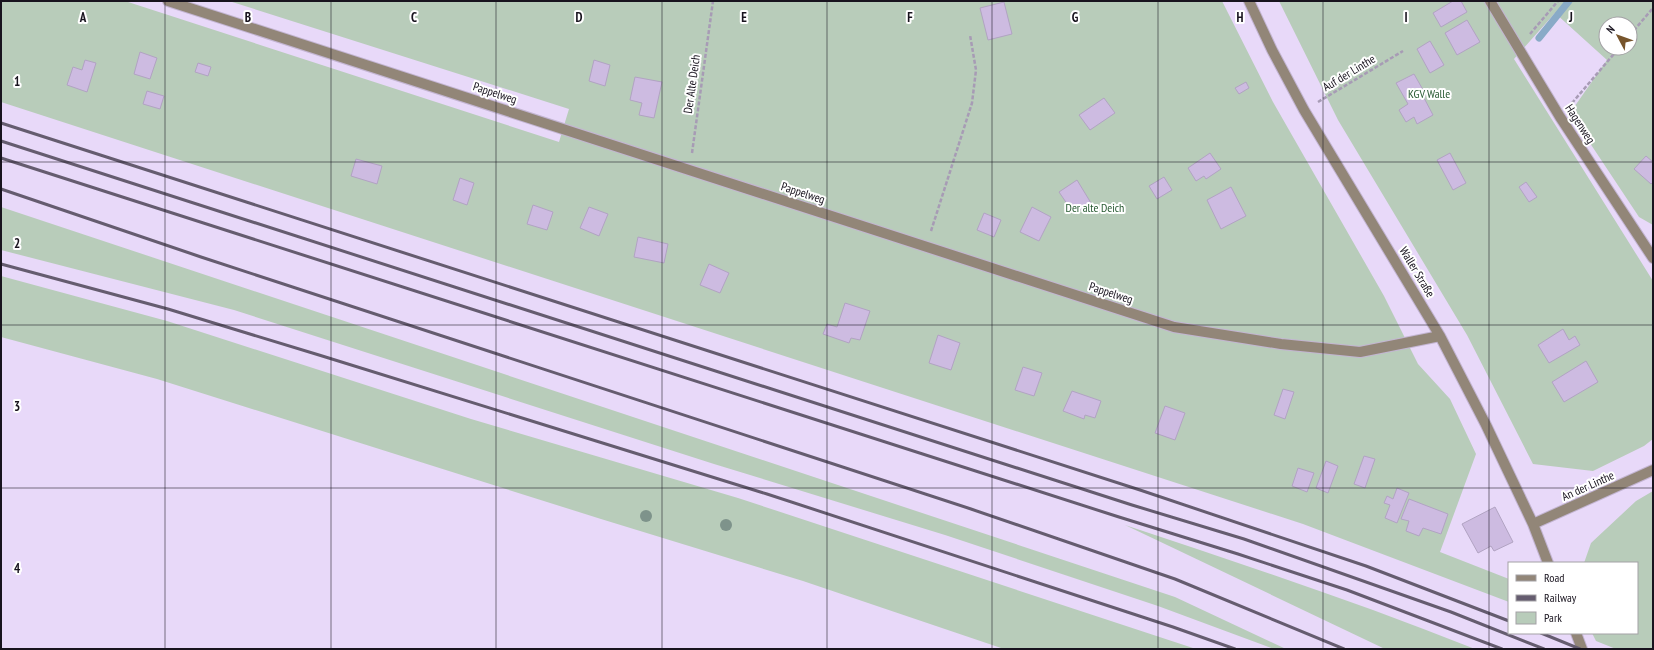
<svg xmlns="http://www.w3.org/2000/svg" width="1654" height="650" viewBox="0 0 1654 650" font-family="'PT Sans Narrow',sans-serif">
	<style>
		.green { fill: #b8ccba; fill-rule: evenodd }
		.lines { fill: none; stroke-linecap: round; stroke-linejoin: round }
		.stream { stroke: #89aac7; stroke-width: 7 }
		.building { fill: #cdbbe1; stroke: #b1a3c2 }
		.minor-casing { stroke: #c3b5d2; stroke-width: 12 }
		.path { stroke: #a79bb5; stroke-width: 2.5; stroke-dasharray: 4 2; stroke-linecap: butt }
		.minor { stroke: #928678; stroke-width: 10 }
		.rail { stroke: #655c6f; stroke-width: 3 }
		.tree { fill: #7e938b }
		.grid { fill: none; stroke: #18131e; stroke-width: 1; stroke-opacity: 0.55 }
		.labels { text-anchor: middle; stroke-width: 4; stroke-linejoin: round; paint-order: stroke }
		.street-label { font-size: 12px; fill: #18131e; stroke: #fff }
		.park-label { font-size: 12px; fill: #275931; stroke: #fff }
		.grid-label { font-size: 13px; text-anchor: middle; font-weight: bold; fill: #18131e; stroke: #fff; stroke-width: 4; stroke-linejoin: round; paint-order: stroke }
	</style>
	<rect width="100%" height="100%" fill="#e8d9f9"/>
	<path class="green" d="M1 1H125L559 142 569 109 229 1H1222L1273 102 1384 296 1418 364 1450 399 1476 454 1440 552 1509 579V602L1303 524 1 102Z
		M1279 1H1653V225L1639 217 1570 113 1607 60 1555 13 1514 59 1653 281V439L1644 446 1593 471 1533 464 1467 335 1338 120ZM1606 24H1630V48H1606Z
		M1 207 1175 597 1286 649H1274L1158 606 945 535 714 464 234 310 1 250Z
		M1 276 167 321 471 419 738 498 1196 649H1004L803 581 601 519 157 379 1 337Z
		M1653 491V649H1616L1596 641 1592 633H1637V563H1584L1591 543 1636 501Z
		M1125 525C1242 564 1360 603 1475 649H1385Z"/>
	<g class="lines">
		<path class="stream" d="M1539 38 1569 1"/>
	</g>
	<path class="building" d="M1453 1H1461L1467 12 1441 27 1433 13Z
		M1004 2 1012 34 988 40 980 8Z
		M1467 20 1480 42 1457 55 1445 33Z
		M1430 41 1444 65 1430 73 1417 49Z
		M140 52 157 58 150 79 134 74Z
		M85 60 96 63 87 92 67 85 73 67 82 70Z
		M594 60 610 65 605 86 589 81Z
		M198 63 211 67 208 76 195 72Z
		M1414 74 1426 95 1423 96 1433 115 1417 124 1414 117 1406 122 1399 110 1408 104 1396 83Z
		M635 77 662 82 654 118 639 115 642 103 630 100Z
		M1246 82 1249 88 1239 94 1235 88Z
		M147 91 164 96 160 109 143 104Z
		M1104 98 1115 113 1090 130 1079 115Z
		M1210 153 1221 169 1206 179 1204 176 1196 181 1188 168Z
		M1450 153 1466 183 1453 190 1437 160Z
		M1646 156 1653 162V182L1651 184 1634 169Z
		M356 159 382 166 377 184 351 176Z
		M1164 177 1172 190 1157 199 1149 186Z
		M460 178 474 183 467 205 453 200Z
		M1077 180 1091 203 1074 214 1059 192Z
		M1526 182 1537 197 1529 202 1519 187Z
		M1231 187 1246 216 1221 229 1207 200Z
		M533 205 553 212 547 230 527 224Z
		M589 207 608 214 599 236 580 228Z
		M1032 207 1051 217 1039 241 1020 232Z
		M984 213 1001 220 994 237 977 230Z
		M638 237 668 244 664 263 634 257Z
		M709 264 729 273 720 293 700 285Z
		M845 303 870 311 860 340 851 338 849 343 823 334 827 324 837 327Z
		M1563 329 1569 340 1575 336 1580 345 1549 363 1538 345Z
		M938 335 960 343 951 370 929 363Z
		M1586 361 1598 382 1564 402 1552 382Z
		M1023 367 1042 373 1034 396 1015 390Z
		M1283 389 1294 392 1285 419 1274 415Z
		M1072 391 1101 401 1095 418 1085 415 1084 419 1063 411Z
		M1165 406 1185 413 1175 440 1155 433Z
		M1364 456 1375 459 1365 488 1354 484Z
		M1326 461 1338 466 1328 493 1316 488Z
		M1298 468 1314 473 1307 492 1292 486Z
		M1397 488 1409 493 1397 523 1385 518 1390 505 1384 503 1387 496 1393 499Z
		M1409 499 1448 514 1441 534 1423 528 1419 536 1406 531 1409 521 1401 519Z
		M1495 507 1513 542 1494 551 1491 546 1478 553 1462 524Z"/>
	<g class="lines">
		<defs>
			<path id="minor" d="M168 1 1174 327 1281 344 1360 352 1440 336
				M1249 1 1272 50 1304 110 1440 336 1486 425 1533 524 1548 563
				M1490 1 1560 117 1653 258
				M1533 524 1653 470
				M1576 633 1582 649"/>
		</defs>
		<use href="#minor" class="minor-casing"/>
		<path class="path" d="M1530 34 1558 1
			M1630 35 1653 8
			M1318 102 1403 51
			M1572 103 1619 48
			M692 153 713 1
			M931 231 972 103 976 70 970 35"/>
		<use href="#minor" class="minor"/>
		<path class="rail" d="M1 123 1140 490 1366 566 1509 621
			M1 141 1132 505 1244 539 1451 612 1544 649
			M1 158 1119 517 1238 554 1347 590 1502 649
			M1 189 201 257 971 509 1175 579 1344 649
			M1 264 168 309 319 355 767 494 1173 627 1235 649
			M1541 633 1580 649"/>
	</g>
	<g class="tree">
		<circle cx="646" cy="516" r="6"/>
		<circle cx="726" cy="525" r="6"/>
	</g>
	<path class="grid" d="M165 1V649M331 1V649M496 1V649M662 1V649M827 1V649M992 1V649M1158 1V649M1323 1V649M1489 1V649M1 162H1653M1 325H1653M1 488H1653"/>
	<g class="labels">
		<g class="street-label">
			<text transform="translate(1349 73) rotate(-31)" y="4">Auf der Linthe</text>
			<text transform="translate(692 84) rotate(-82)" y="4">Der Alte Deich</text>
			<text transform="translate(495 93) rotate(18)" y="4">Pappelweg</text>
			<text transform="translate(1580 124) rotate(57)" y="4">Hagenweg</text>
			<text transform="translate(803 193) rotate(18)" y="4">Pappelweg</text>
			<text transform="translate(1417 272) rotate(59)" y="4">Waller Straße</text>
			<text transform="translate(1111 293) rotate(18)" y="4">Pappelweg</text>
			<text transform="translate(1588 486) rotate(-24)" y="4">An der Linthe</text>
		</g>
		<g class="park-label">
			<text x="1429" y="98">KGV Walle</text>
			<text x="1095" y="212">Der alte Deich</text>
		</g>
	</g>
	<g class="grid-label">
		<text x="83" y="22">A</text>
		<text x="248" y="22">B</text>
		<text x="414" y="22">C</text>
		<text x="579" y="22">D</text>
		<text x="744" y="22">E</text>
		<text x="910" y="22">F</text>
		<text x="1075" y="22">G</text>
		<text x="1240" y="22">H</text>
		<text x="1406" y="22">I</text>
		<text x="1571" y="22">J</text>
		<text x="17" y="86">1</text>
		<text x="17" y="248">2</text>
		<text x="17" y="411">3</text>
		<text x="17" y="573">4</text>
	</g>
	<rect width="1654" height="650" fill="none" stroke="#18131e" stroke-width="4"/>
	<rect x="1508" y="562" width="130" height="72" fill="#ffffff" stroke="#a3a1a5"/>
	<rect x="1516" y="575" width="20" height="6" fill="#928678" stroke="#a3a1a5"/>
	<text x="1544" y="582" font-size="12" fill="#18131e">Road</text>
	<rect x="1516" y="595" width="20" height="6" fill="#655c6f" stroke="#a3a1a5"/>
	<text x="1544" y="602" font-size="12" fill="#18131e">Railway</text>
	<rect x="1516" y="612" width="20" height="12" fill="#b8ccba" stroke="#a3a1a5"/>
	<text x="1544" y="622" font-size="12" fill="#18131e">Park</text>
	<g transform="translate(1618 36) rotate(311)"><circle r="19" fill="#ffffff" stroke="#a3a1a5"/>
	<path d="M0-3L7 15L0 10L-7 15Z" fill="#77552c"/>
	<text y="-6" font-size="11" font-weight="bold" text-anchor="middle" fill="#18131e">N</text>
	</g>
</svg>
